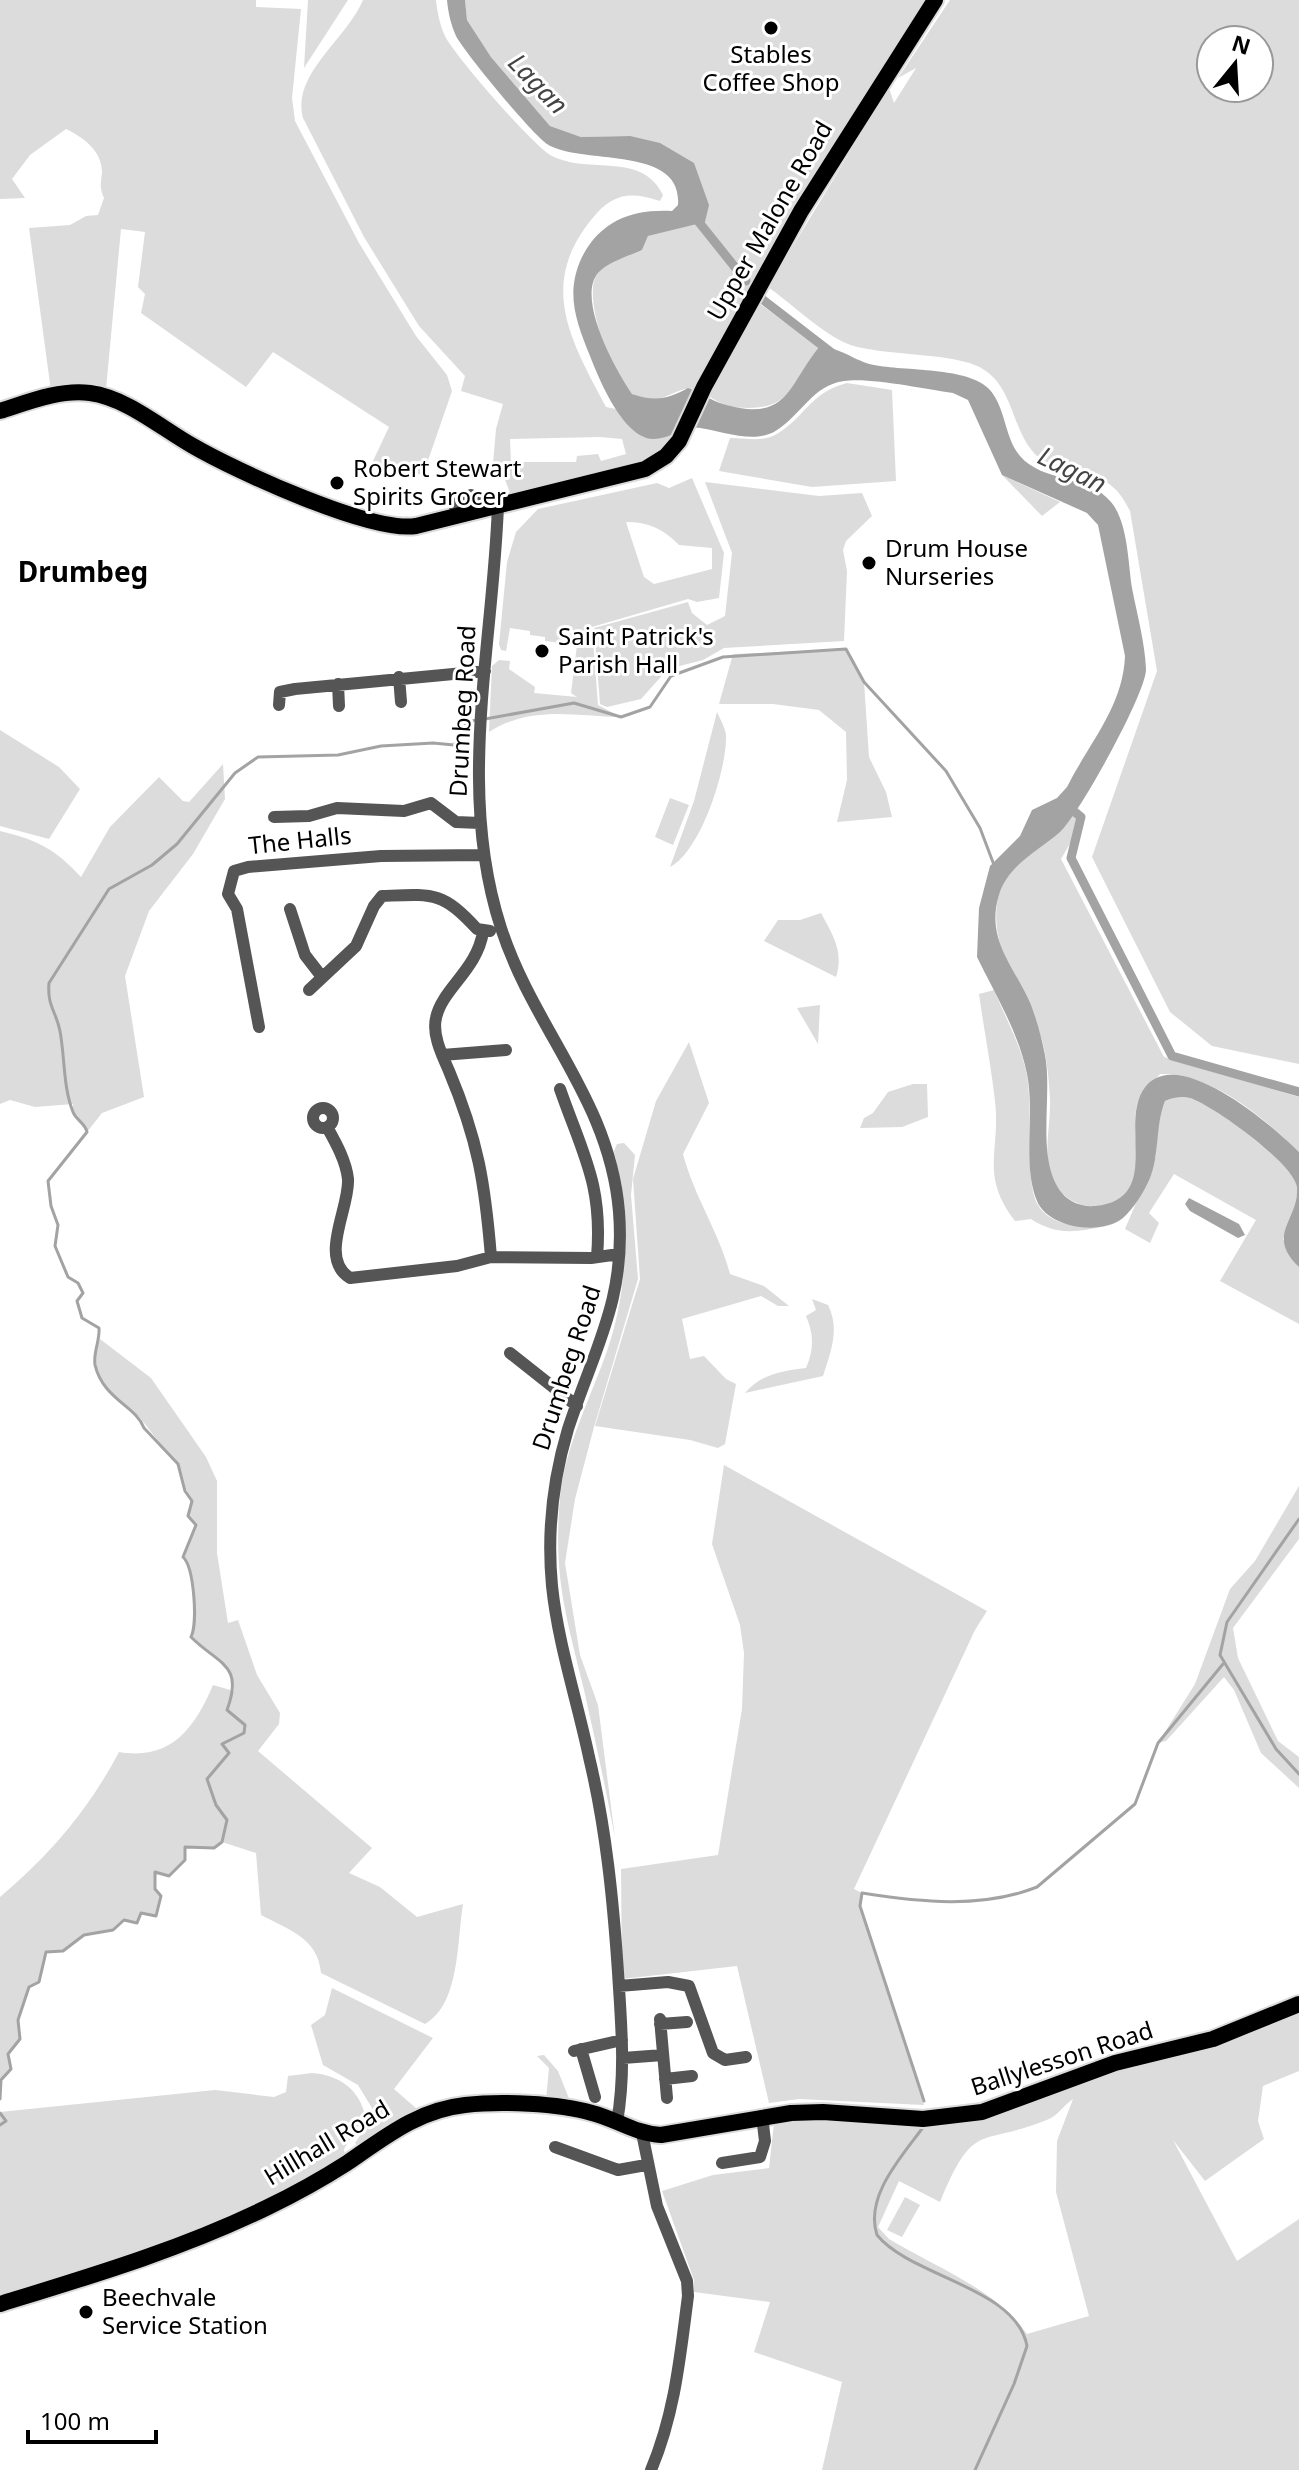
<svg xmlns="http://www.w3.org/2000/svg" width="1299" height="2470" viewBox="0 0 1299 2470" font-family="'Noto Sans',sans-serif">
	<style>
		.green { fill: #dcdcdc; fill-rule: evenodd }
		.water { fill: #a3a3a3 }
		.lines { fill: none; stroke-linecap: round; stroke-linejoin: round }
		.stream { stroke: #a3a3a3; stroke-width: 3 }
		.canal { stroke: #a3a3a3; stroke-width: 9 }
		.major-casing { stroke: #dbdbdb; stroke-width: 20 }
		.minor { stroke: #555; stroke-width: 12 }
		.major { stroke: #000; stroke-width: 16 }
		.poi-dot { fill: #000; stroke: #fff; stroke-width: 3 }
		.labels { text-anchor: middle; stroke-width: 6; stroke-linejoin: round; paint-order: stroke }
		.poi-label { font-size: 24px; fill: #000; stroke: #fff; text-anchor: start }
		.street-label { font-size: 24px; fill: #000; stroke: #fff }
		.water-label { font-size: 26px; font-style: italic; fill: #444; stroke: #fff }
		.quarter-label { font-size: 28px; font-weight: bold; fill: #000; stroke: #fff }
	</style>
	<rect width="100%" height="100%" fill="#fff"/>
	<path class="green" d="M0 0H256V7L301 9 292 98 295 121 359 243 416 336 447 375 452 391 423 475 372 463 389 427 273 352 246 387 141 313 145 294 138 287 145 232 121 229 106 389 51 391 29 228 70 225 86 216 98 215 104 198C99 187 101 183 102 172 102 151 83 137 66 129L30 155 12 179 25 198 0 199Z
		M308 0H348L304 68Z
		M363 0H436C437 11 440 26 445 36 454 55 535 148 552 156 590 175 642 151 663 195L660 201C630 191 612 193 591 220 538 286 571 341 606 407L616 409 629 426 653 439 682 428 657 461 512 498 504 477 493 464 496 429 503 404 461 391 465 376 419 326 364 237 303 118C291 74 347 39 363 0ZM600 437 622 439 626 454 601 461 598 454 577 456 576 462H511L510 439Z
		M465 0H930L695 389C675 385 663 408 636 396 613 385 580 293 598 273 608 262 629 256 642 250L648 236 705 221 708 205 630 136 581 137 550 126 491 57 467 20Z
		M950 0H1299V1064L1212 1046 1170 1012 1092 857 1157 671 1130 511C1108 464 1081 483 1045 462 1012 442 1017 393 986 371 960 351 882 357 848 344 824 335 791 303 768 287L889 88 894 103 916 68 898 78ZM1211 40H1259V88H1211Z
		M760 304 819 347C795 377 794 408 749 408 733 408 720 405 708 395Z
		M847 383 892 390 896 481 812 487 719 471 730 438C744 438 762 442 775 435 804 419 810 392 847 383Z
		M1002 475 1060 502 1042 516Z
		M692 478 724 553 719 598 697 602 688 599 592 627 598 705 621 717C573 716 532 705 489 732L492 666 499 660 510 661 509 669 535 687 534 693 577 697 571 693 577 645 545 641V637L530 635V631L510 628 506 651 501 650 499 644 507 562 516 532 538 509 657 483 669 488ZM626 522C648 522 664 529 679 545L712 548V569L654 584 644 577Z
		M705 482 819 496 862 493 872 516 846 541 843 550 847 571 844 641 724 648 703 660 668 669 641 699 607 707 600 704 594 628 688 602 692 613 707 625 725 616 732 553Z
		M846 649 864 682 869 757 886 792 892 817 837 822 847 780 846 732 819 710 773 704H719L733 654Z
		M717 712C720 719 726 729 726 736 727 769 701 851 670 867L694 801Z
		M0 730 59 767 80 789 49 839 0 826Z
		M223 764 225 799 193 854 149 911 125 976 144 1097 102 1113 87 1132 73 1112V1104L35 1107 10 1100 0 1104V831C38 840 55 849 81 877L110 827 159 777 183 801 189 802Z
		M670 798 689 805 673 845 655 837Z
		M1073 814 1077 819 1075 835 1061 859 1164 1057 1299 1097V1152C1263 1117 1212 1073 1160 1074 1154 1081 1145 1089 1140 1097 1125 1124 1154 1186 1113 1203 1096 1210 1074 1206 1062 1193 1038 1166 1051 1132 1050 1100 1049 1081 1047 1057 1042 1040 1028 991 987 952 998 899 1006 859 1053 845 1073 814Z
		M821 913C833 935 844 952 836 977L764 941 778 920H800Z
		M994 990C1005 1017 1022 1047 1027 1076 1033 1109 1024 1181 1038 1205 1052 1228 1082 1226 1106 1226 1076 1232 1057 1236 1031 1219L1015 1221C979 1174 1001 1151 995 1101 991 1065 984 1030 979 994Z
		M820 1005 818 1044 797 1008Z
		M689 1042 709 1103 683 1154C694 1196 719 1232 730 1274L764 1286 789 1306H778L761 1296 682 1319 690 1359 704 1356 726 1379 736 1384 725 1444 718 1448 690 1440 595 1426 640 1279 633 1179 656 1101Z
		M913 1084H927L928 1117 902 1127 860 1128 864 1118 873 1113 888 1092Z
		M1175 1097C1181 1097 1188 1097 1194 1099 1215 1107 1292 1164 1297 1185 1299 1203 1288 1223 1283 1239L1299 1267V1324L1220 1281 1256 1220 1174 1174 1149 1213 1159 1223 1150 1243 1125 1229 1156 1156 1158 1118 1165 1101Z
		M624 1143 635 1155 631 1195 638 1279 594 1427 575 1499 565 1563 580 1655 598 1705 615 1838C606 1789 595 1739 584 1690 566 1615 553 1577 560 1498 565 1445 591 1398 608 1348 630 1283 628 1217 614 1151L617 1144Z
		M812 1299 828 1305C840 1329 831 1351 823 1376L745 1393C761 1374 782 1371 806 1368 814 1350 814 1334 806 1316L816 1310Z
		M100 1339 151 1378 206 1457 217 1481V1553L228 1623 238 1620 257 1675 280 1713 279 1724 258 1751 372 1848 349 1873 380 1887 417 1917 463 1904C457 1941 460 2004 425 2024L321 1973C318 1938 289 1930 261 1915L256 1853 222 1842 214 1848 185 1847V1860L169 1876 155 1873V1889L161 1896 156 1916 141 1913 137 1923 124 1920 113 1930 84 1935 63 1951 46 1952 39 1982 29 1987 18 2020 20 2039 8 2054 11 2069 1 2080 0 2099V1897C50 1855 89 1809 119 1752 172 1761 195 1727 213 1685L234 1691C233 1662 210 1656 191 1637 198 1623 194 1567 183 1557L196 1525 188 1516 192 1501C183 1489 185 1472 176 1462 163 1448 152 1433 141 1419 118 1393 83 1386 100 1339Z
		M724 1465 987 1611 975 1630 854 1889 862 1893 860 1907 924 2105 799 2099 769 2103 737 1966 622 1979 621 1869 718 1855 742 1709 744 1653 740 1625 712 1544Z
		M1299 1486V1539L1233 1628 1238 1658 1278 1741 1299 1757V1788L1261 1753 1234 1690 1224 1677 1166 1741 1158 1743 1195 1684 1230 1589 1255 1561Z
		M332 1988 433 2038 394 2089 417 2109 384 2128 360 2148 355 2143 375 2113 358 2085 323 2065 311 2025 325 2015Z
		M1299 2012V2071L1263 2086 1258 2121 1264 2139 1205 2181 1173 2140 1237 2261 1299 2219V2470H822L842 2382 754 2352 770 2302 694 2292V2280L662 2191 713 2175 769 2168 774 2123 853 2120 936 2126 976 2120 1116 2071 1233 2039ZM1073 2099 1057 2141 1056 2192 1089 2316 1027 2334C994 2288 937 2268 889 2239L878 2227 899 2181 940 2202C975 2118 979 2148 1049 2119 1058 2115 1065 2104 1073 2099Z
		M544 2055 558 2071 570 2101 546 2100 549 2068 537 2056Z
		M312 2073C339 2075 359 2089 365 2115L344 2149 345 2158 260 2204 155 2246 0 2297V2112L215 2090 274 2097 286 2092 288 2076Z
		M905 2197 920 2205 902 2237 887 2230Z"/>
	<path class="water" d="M447 0H465L467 20 491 57 550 126 581 137 630 136 660 143 694 163 709 205 705 222 648 236 642 250C629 256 608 262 598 273 576 299 616 371 632 394 655 402 668 399 688 388 701 391 711 401 723 404 788 423 787 387 819 347 839 346 854 361 874 365 903 371 969 367 989 389 1006 407 1004 437 1020 456 1043 483 1088 474 1111 502 1128 522 1128 563 1132 588 1137 614 1145 643 1146 669 1147 692 1078 816 1060 832 1038 851 1008 865 999 895 985 940 1015 967 1031 1005 1037 1021 1042 1039 1045 1055 1053 1097 1035 1160 1062 1193 1070 1203 1083 1207 1095 1206 1159 1200 1124 1133 1140 1096 1167 1034 1272 1125 1299 1152V1267C1265 1234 1299 1221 1297 1187 1294 1164 1217 1109 1195 1100 1185 1095 1175 1097 1165 1101 1155 1126 1160 1153 1150 1178 1144 1192 1134 1208 1123 1218 1101 1236 1048 1228 1037 1201 1022 1166 1035 1113 1027 1074 1019 1033 995 994 977 957L979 908 990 866 1020 836 1032 810 1057 798 1067 787C1089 743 1123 707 1125 656L1098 525 1087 513 1002 475 968 400 953 393C924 389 870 377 844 381 813 385 801 415 777 430 755 445 723 431 700 428 682 426 671 439 653 439 623 438 599 379 590 356 576 321 565 293 582 257 601 220 633 209 672 211L678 205C683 144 581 166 547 144 532 134 465 53 456 36 451 25 448 12 447 0Z
		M1189 1198 1239 1224 1245 1235 1238 1238 1190 1211 1185 1204Z"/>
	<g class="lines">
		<path class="stream" d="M485 719 574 703 621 717 650 707 671 676 723 657 846 649 864 682 946 771 980 828 994 865
			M1299 1519 1227 1622 1220 1655 1276 1749 1299 1774
			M0 2099 1 2080 11 2069 8 2054 20 2039 18 2020 29 1987 39 1982 46 1952 63 1951 84 1935 113 1930 124 1920 137 1923 141 1913 156 1916 161 1896 155 1889V1872L169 1876 185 1860V1847L214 1848 222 1842 227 1820 216 1805 207 1779 229 1753 222 1744 244 1733 245 1725 227 1710C244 1664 219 1665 191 1637 198 1623 194 1567 183 1557L196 1525 188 1516 192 1501 185 1491 178 1464 144 1428C136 1406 103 1399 95 1365 93 1352 100 1341 99 1328L82 1318 77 1301 83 1293 78 1283 68 1277 55 1246 58 1225 51 1206 48 1181 87 1132C85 1123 76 1120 73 1112 63 1087 65 1058 60 1031 56 1011 47 1006 49 983L109 889 152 865 177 844 235 773 258 757 338 755 381 746 433 743 454 745 467 722 477 720
			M924 2101 860 1906 862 1893C919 1902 982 1909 1037 1887L1135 1804 1158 1743 1223 1664
			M0 2113 6 2121 0 2125
			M924 2126C903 2155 864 2196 877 2235 911 2277 1016 2287 1027 2346L1014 2384 975 2470"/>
		<path class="canal" d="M694 216 746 281
			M762 299 832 353
			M1065 804 1081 817 1071 858 1172 1056 1299 1092"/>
		<defs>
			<path id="major" d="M0 411C28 402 60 389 90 393 127 398 161 428 193 446 236 471 371 533 416 526L645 469 666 456 679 441 704 387 801 211 935 0
				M0 2304C91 2276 182 2249 268 2207 295 2194 322 2179 347 2163 385 2137 418 2110 465 2105 500 2101 558 2103 592 2113 616 2119 636 2134 661 2135L791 2113 823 2112 923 2119 982 2112 1115 2063 1213 2039 1299 2004"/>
		</defs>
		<use href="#major" class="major-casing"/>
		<path class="minor" d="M454 505 471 495 478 499 481 510
			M498 505C493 647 456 790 501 928 534 1030 610 1100 619 1212 626 1300 594 1349 568 1429 553 1479 547 1533 552 1586 558 1644 577 1700 589 1757 606 1828 613 1899 618 1972 621 2022 626 2072 617 2122
			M399 677 401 702
			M338 684 339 706
			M279 705 280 692 295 689 485 671
			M274 817 309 816 337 808 404 811 431 803 456 822 480 823
			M290 909 305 955 322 977
			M483 932C477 970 442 989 436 1018 432 1035 442 1055 449 1071 478 1140 485 1183 491 1257
			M309 990 356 946 374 906 382 896C433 894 442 891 477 929L490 931
			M259 1027 237 909 228 894 234 871 248 867 381 856 484 855
			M442 1055 506 1050
			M560 1089C583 1155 603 1185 597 1257
			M313 1118a10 10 0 1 1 20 0a10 10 0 1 1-20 0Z
			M327 1127C336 1143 346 1161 348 1179 350 1208 318 1258 350 1278L457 1266 491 1257 591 1258 619 1254
			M510 1353 577 1406
			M619 1986 668 1982 689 1986 713 2053 725 2060 746 2057
			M660 2019 667 2098
			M660 2024 687 2022
			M581 2049 595 2097
			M574 2051 622 2040
			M623 2058 663 2055
			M665 2079 692 2076
			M642 2133 657 2206 687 2281 688 2296C680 2357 675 2413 651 2470
			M555 2147 618 2170 646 2165
			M722 2163 760 2157 765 2141 762 2116"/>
		<use href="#major" class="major"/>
	</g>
	<g class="poi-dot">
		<circle cx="771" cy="28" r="8"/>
		<circle cx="337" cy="483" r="8"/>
		<circle cx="869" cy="563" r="8"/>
		<circle cx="542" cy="651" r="8"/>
		<circle cx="86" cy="2312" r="8"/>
	</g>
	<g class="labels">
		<g class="poi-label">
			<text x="771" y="63" text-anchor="middle">Stables<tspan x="771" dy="28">Coffee Shop</tspan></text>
			<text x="353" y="477">Robert Stewart<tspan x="353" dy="28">Spirits Grocer</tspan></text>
			<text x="885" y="557">Drum House<tspan x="885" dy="28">Nurseries</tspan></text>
			<text x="558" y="645">Saint Patrick's<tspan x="558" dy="28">Parish Hall</tspan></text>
			<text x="102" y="2306">Beechvale<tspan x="102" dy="28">Service Station</tspan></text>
		</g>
		<g class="street-label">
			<text transform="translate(770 221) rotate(-60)" y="8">Upper Malone Road</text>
			<text transform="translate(463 711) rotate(-87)" y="8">Drumbeg Road</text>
			<text transform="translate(300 841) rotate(-6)" y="8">The Halls</text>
			<text transform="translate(567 1368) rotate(-72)" y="8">Drumbeg Road</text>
			<text transform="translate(1062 2059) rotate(-18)" y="8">Ballylesson Road</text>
			<text transform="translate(327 2143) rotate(-31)" y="8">Hillhall Road</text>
		</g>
		<g class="water-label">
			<text transform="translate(538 84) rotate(46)" y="9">Lagan</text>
			<text transform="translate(1072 470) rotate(26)" y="9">Lagan</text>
		</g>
		<g class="quarter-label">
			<text x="83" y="582">Drumbeg</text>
		</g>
	</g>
	<g transform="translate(1235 64) rotate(18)"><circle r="38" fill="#ffffff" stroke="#999999" stroke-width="2"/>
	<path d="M0-6L14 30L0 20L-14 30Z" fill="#000000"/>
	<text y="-12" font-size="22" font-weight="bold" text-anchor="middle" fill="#000000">N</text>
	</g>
	<path d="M28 2430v12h128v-12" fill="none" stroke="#000000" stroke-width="4"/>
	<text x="40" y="2430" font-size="24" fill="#000000" stroke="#ffffff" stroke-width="6" paint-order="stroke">100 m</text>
</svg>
